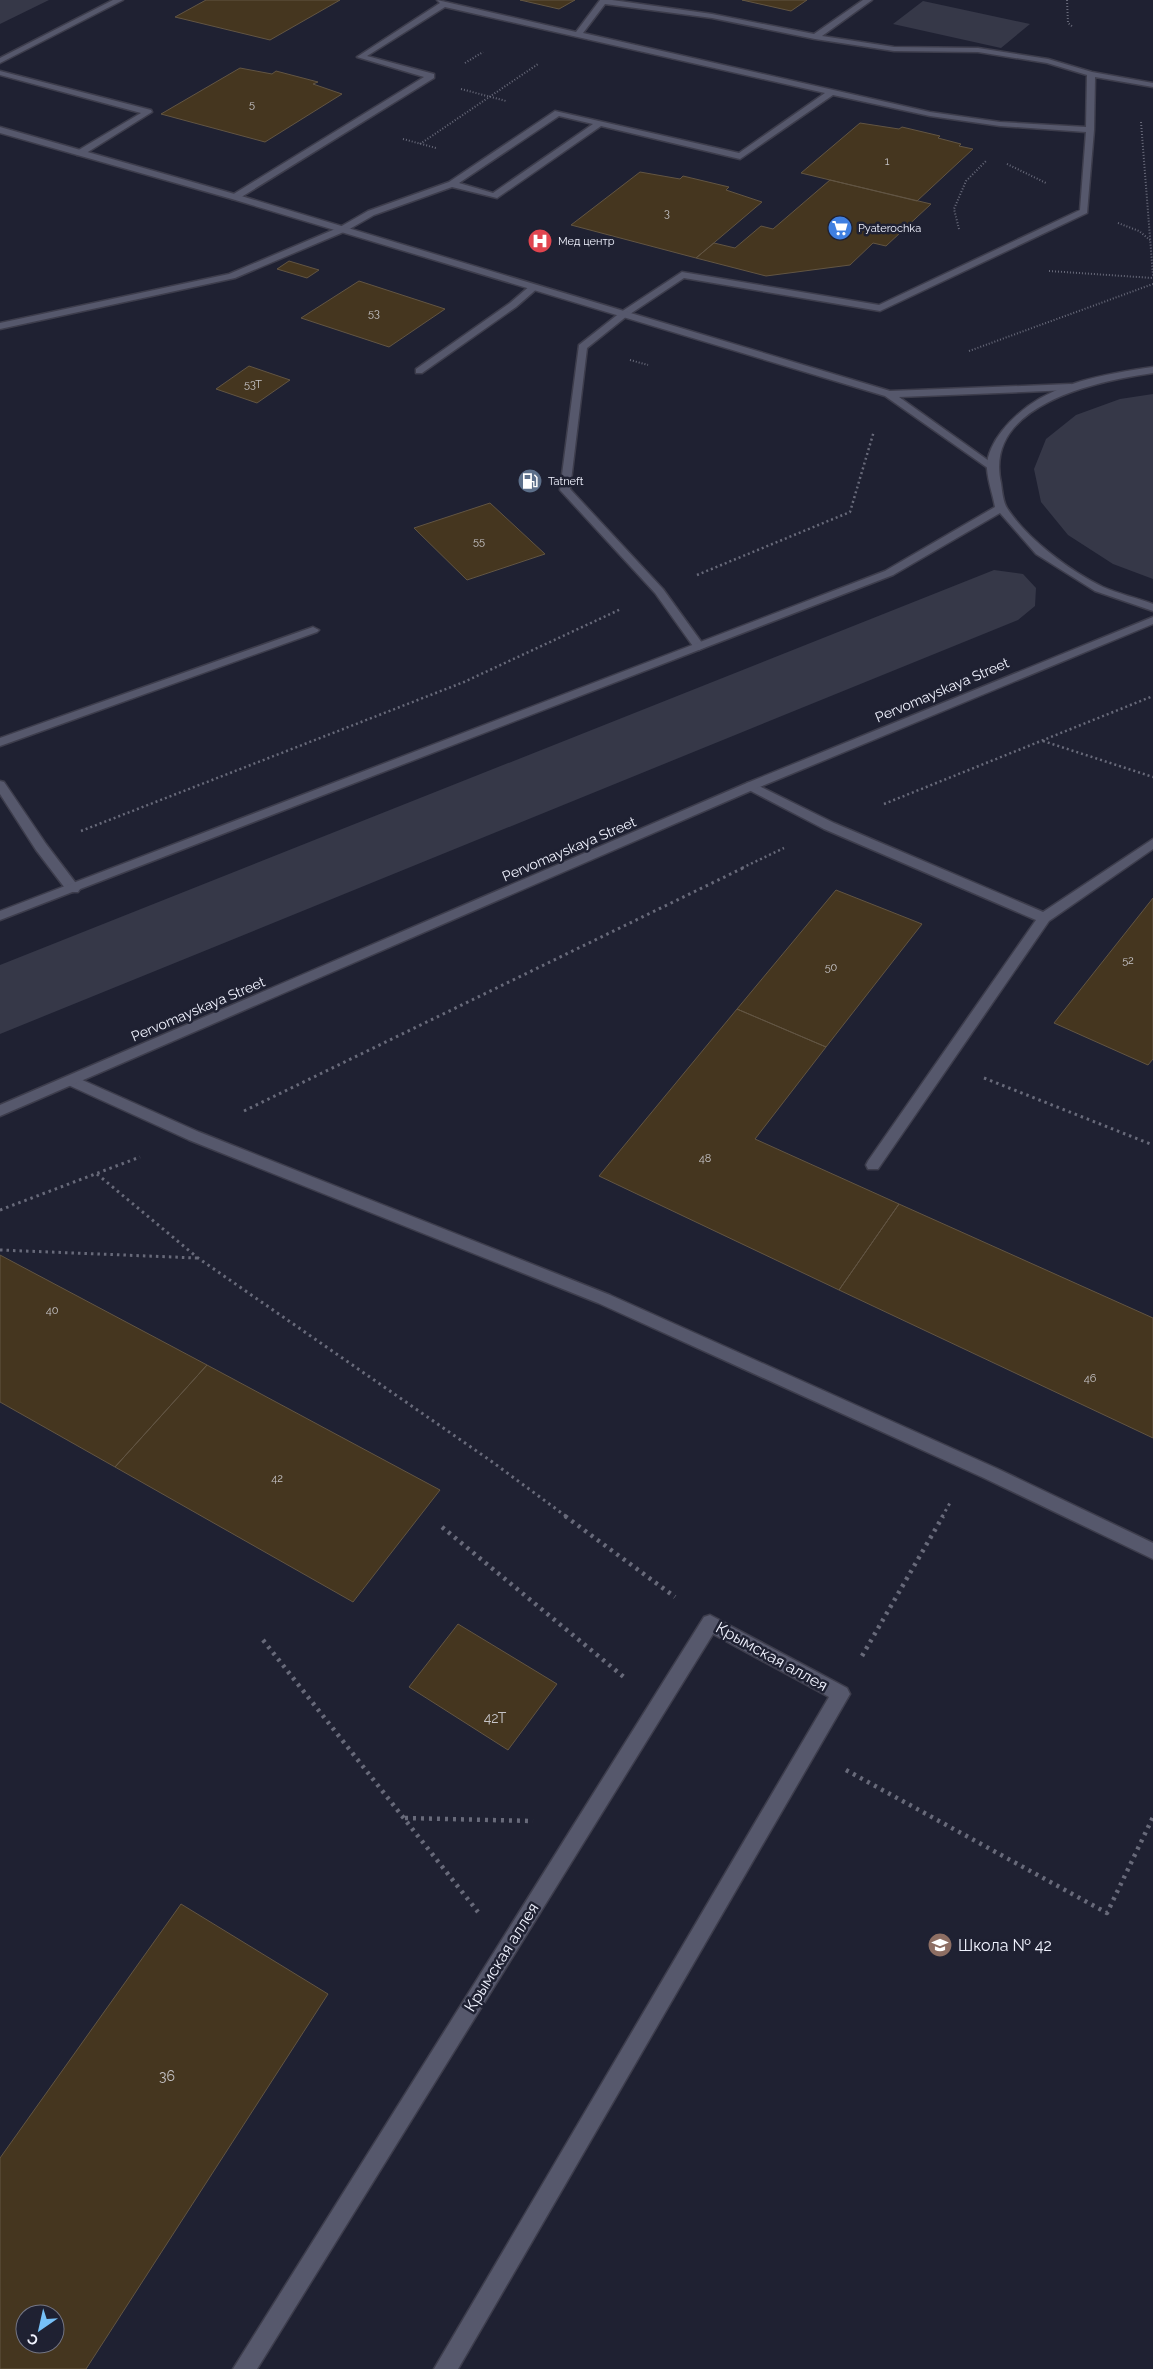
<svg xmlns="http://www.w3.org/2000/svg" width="1153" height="2369" viewBox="0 0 1153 2369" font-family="Raleway,sans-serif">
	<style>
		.green { fill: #363848 }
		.building { fill: #45361f; stroke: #625543; fill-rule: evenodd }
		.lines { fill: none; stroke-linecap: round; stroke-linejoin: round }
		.service-casing { stroke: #3d3d4c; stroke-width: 3 }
		.pedestrian-casing { stroke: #3d3d4c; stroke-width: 3 }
		.minor-casing { stroke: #3d3d4c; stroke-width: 3 }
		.secondary-casing { stroke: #3d3d4c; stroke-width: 3 }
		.path-far3 { stroke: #686a7a; stroke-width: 2; stroke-dasharray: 1 2; stroke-linecap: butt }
		.path-far2 { stroke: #686a7a; stroke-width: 2.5; stroke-dasharray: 2 3; stroke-linecap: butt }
		.path-far1 { stroke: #686a7a; stroke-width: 3; stroke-dasharray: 2.5 4; stroke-linecap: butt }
		.path { stroke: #686a7a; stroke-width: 4.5; stroke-dasharray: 3 5; stroke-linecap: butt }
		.service { fill: #56586c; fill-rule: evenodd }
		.pedestrian { fill: #56586c; fill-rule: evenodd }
		.minor { fill: #56586c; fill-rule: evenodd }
		.secondary { fill: #56586c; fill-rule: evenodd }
		.labels { text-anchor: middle; stroke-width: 5; stroke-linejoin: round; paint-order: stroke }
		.number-label { font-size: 11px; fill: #c6c4c7 }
		.far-poi-label { font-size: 11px; fill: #f1f3ff; stroke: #1f2132; text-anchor: start }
		.street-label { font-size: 14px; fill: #f1f3ff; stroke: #1f2132 }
		.near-number-label { font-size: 14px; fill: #c6c4c7 }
		.near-street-label { font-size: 16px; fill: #f1f3ff; stroke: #1f2132 }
		.near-poi-label { font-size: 16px; fill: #f1f3ff; stroke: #1f2132; text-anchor: start }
	</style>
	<rect width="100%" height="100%" fill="#1f2132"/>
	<path class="green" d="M0 0H49L0 24Z
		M923 1 1030 24 1001 48 893 24Z
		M1153 394V579L1113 564 1068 535 1041 502 1034 469 1046 439 1076 415 1120 399Z
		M994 570 1023 574 1036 588 1035 606 1018 620 0 1034V965Z"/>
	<path class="building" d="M206 0H340L270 40 175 17Z
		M520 0H575L559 9Z
		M742 0H807L791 11Z
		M240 68 272 74 276 71 318 82 313 84 342 94 265 142 161 114Z
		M860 123 899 129 902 127 940 136 938 138 961 144 959 146 973 149 917 201 801 173Z
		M640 172 680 179 683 176 729 187 726 190 762 202 696 258 571 225Z
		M830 180 931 204 886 246 873 243 850 265 766 276 696 258 714 243 735 248 761 226 773 229Z
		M289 261 319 270 307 278 277 269Z
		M359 281 445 309 389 347 301 318Z
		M249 366 290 380 257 403 216 389Z
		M490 503 545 554 467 580 414 528Z
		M836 890 922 924 826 1047 737 1009Z
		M1153 898V1059L1148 1065 1054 1023Z
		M737 1009 826 1047 755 1139 899 1204 839 1290 599 1176Z
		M899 1204 1153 1318V1438L839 1290Z
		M0 1255 207 1365 115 1467 0 1402Z
		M207 1365 440 1490 353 1602 115 1467Z
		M458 1624 557 1684 508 1750 409 1687Z
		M181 1904 328 1994 86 2369H0V2158ZM25 2314H55V2344H25Z"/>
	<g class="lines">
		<defs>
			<path id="service" d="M113 0H123L0 63V58Z
				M437 0 576 32 600 0H612L712 14 814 34 863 0H872L822 36 894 47 978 48 1048 59 1092 72 1153 83V87L1095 77 1094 130 1087 213 880 311 684 278 627 316 587 348 570 489 663 589 705 647 699 650 695 649 655 593 560 490 579 345 621 312 682 272 879 305 1080 210 1086 132 1000 126 930 116 833 95 740 159 601 126 497 198 452 187 374 215 346 231 235 278 0 329V323L229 274 340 227 368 211 449 182 555 111 739 153 825 93 445 7 367 56 434 74V78L238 199H232V195L424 77 357 57 440 3ZM605 4 712 18 815 39 894 51 978 52 1047 63 1087 75 1086 127 1000 122 930 112 583 33ZM559 116 593 124 493 193 459 183Z
				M0 71 151 110 152 112 83 155H77V151L141 113 0 75Z
				M531 285 539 287 516 307 422 373H416V369L510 303Z
				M313 627 319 630 317 632 0 746V738Z
				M0 781 4 782 46 844 78 886 80 889 78 892H68L36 850 0 794Z
				M751 782 834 823 1043 912 1153 839V849L1049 921 878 1169H868L866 1165 868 1161 1036 920 824 829 747 789 745 786 747 783Z
				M71 1075 199 1132 610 1295 996 1468 1153 1543V1559L984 1478 598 1303 189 1140 66 1084 64 1080Z"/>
			<path id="pedestrian" d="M710 1615 847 1688 850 1694 458 2369H434L829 1697 713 1634 257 2369H233L704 1617Z"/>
			<path id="minor" d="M0 127 238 195 890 391 1071 384 1076 387 1071 390 899 397 996 466 997 468 992 471 885 396 232 199 0 133Z"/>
			<path id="secondary" d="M1153 367V373C1098 381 983 404 1001 483 1002 490 1003 502 1007 508 1027 539 1070 571 1103 587 1119 594 1137 598 1153 604V611L1095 591 1036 554 1000 513 893 575 0 920V911L885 571 995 507C993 495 988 482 987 469 986 456 994 441 1002 431 1038 385 1098 375 1153 367Z
				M1153 617V624L755 789 0 1116V1105L747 783Z"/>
		</defs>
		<use href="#service" class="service-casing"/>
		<use href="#pedestrian" class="pedestrian-casing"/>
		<use href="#minor" class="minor-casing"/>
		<use href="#secondary" class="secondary-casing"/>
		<path class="path-far3" d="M1067 0 1068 23 1073 27
			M465 63 483 52
			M461 89 506 101
			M1141 122 1153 276
			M403 139 436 148
			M420 144 538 64
			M1007 164 1046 183
			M1118 223 1139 231 1150 240
			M959 229 954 209 966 181 986 161
			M1049 271 1153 278
			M969 351 1153 284
			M630 360 648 365"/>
		<path class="path-far2" d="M697 575 850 512 874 431
			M1043 741 1153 777
			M884 804 1153 696
			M81 831 464 682 621 609
			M742 868 784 848"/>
		<path class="path-far1" d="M984 1078 1153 1145
			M244 1111 745 867
			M97 1174 198 1258 491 1461 567 1517
			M0 1210 140 1157
			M0 1250 197 1258
			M942 1517 951 1501"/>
		<path class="path" d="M565 1516 675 1597
			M442 1527 625 1678
			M263 1640 478 1912
			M862 1656 943 1516
			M846 1770 1107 1913 1153 1817
			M405 1818 533 1821"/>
		<use href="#service" class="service"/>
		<use href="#pedestrian" class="pedestrian"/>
		<use href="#minor" class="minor"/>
		<use href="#secondary" class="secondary"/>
	</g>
	<defs>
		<symbol id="supermarket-disc" viewBox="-11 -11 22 22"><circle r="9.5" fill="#3f7fe0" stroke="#1f2132"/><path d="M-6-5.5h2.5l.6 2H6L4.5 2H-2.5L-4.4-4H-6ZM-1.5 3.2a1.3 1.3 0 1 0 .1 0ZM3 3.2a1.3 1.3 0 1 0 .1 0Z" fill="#fff"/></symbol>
		<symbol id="hospital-disc" viewBox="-11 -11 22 22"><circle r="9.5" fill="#e0444e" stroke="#1f2132"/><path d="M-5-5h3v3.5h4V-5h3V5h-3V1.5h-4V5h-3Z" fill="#fff"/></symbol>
		<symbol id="fuel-disc" viewBox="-11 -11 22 22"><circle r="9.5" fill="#5c6f8a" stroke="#1f2132"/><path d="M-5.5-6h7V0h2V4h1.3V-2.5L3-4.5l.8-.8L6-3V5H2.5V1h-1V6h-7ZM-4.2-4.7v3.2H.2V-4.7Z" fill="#fff"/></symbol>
		<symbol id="school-disc" viewBox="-11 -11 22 22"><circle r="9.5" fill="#8d6e63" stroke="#1f2132"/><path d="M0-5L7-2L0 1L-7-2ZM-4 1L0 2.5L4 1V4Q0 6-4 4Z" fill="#fff"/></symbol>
	</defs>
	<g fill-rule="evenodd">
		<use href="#supermarket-disc" x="826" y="214" width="28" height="28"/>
		<use href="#hospital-disc" x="526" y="227" width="28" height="28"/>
		<use href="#fuel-disc" x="516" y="467" width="28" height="28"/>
		<use href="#school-disc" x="926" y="1931" width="28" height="28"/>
	</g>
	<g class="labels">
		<g class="number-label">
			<text x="252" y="108">5</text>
			<text x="887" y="165">1</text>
			<text x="667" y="217">3</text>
			<text x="374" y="317">53</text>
			<text x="253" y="388">53Т</text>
			<text x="479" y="545">55</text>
			<text x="1128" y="964">52</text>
			<text x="831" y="971">50</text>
			<text x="705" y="1162">48</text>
			<text x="52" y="1314">40</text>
			<text x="1090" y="1382">46</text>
			<text x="277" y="1482">42</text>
		</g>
		<g class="far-poi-label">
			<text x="858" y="232">Pyaterochka</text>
			<text x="558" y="245">Мед центр</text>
			<text x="548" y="485">Tatneft</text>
		</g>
		<g class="street-label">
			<text transform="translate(942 690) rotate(-23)" y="5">Pervomayskaya Street</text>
			<text transform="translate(569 849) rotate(-23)" y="5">Pervomayskaya Street</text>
			<text transform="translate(198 1009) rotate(-23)" y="5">Pervomayskaya Street</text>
		</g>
		<g class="near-number-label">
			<text x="495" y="1723">42Т</text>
			<text x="167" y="2081">36</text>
		</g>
		<g class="near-street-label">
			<text transform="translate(772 1656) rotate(29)" y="6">Крымская аллея</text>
			<text transform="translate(501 1957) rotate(-58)" y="6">Крымская аллея</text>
		</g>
		<g class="near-poi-label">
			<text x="958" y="1951">Школа № 42</text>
		</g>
	</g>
	<g transform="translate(40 2329) rotate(214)"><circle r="24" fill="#1f2132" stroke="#737584"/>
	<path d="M0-4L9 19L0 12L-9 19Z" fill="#76c0f7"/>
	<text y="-8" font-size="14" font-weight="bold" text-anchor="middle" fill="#f1f3ff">С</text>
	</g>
</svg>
